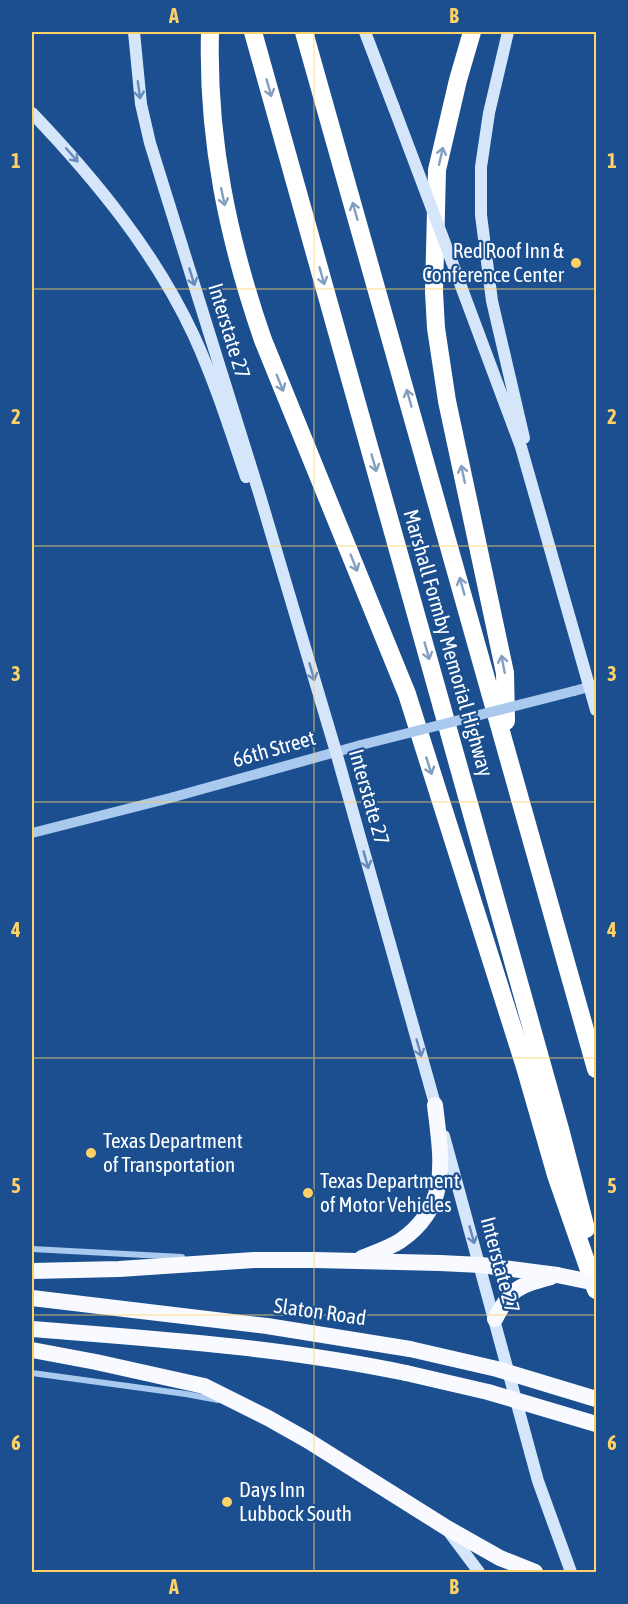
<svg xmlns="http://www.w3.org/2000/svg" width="628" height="1604" viewBox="0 0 628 1604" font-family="'Asap Condensed',sans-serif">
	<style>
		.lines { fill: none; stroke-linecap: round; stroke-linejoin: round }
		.minor { stroke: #a9c9ee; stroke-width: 6 }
		.tertiary { stroke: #a9c9ee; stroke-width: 10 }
		.secondary { stroke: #d6e6fa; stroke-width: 12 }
		.trunk { stroke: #f8faff; stroke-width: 16 }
		.motorway { stroke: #fff; stroke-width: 18 }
		.tertiary-bridge { stroke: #a9c9ee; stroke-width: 10 }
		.secondary-bridge { stroke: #d6e6fa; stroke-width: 12 }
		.trunk-bridge { stroke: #f8faff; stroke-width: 16 }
		.oneway { stroke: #829ec1 }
		.oneway2 { stroke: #668bba }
		.grid { fill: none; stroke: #ffd166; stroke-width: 1.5; stroke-opacity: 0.55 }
		.poi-dot { fill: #ffd166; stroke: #1b4f8f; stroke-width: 2 }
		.labels { text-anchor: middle; stroke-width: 4.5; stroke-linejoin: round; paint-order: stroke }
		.poi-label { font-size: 21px; fill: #fff; stroke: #1b4f8f; text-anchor: start }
		.street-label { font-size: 21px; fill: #fff; stroke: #1b4f8f }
		.neatline { fill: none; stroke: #ffd166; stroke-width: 2 }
		.grid-label { font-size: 20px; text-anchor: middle; font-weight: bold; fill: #ffd166 }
	</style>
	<rect width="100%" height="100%" fill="#1b4f8f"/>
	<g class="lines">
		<path class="minor" d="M32 1249 182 1257
			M32 1373 186 1394 218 1400"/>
		<path class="tertiary" d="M574 691 596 685
			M32 833 170 798 361 745"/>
		<path class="secondary" d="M134 32 141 104 150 143 260 496 336 752 437 1111
			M365 32 394 108
			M508 32 489 113 481 167V215L492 301 524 438
			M32 113C95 179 155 252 194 336 215 382 230 430 246 477
			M452 262 521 447 596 710
			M444 1136 538 1481 571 1572
			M449 1532 479 1572"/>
		<path class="trunk" d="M362 1258C374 1253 389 1248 400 1241 452 1205 441 1158 435 1105
			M32 1271 119 1269 254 1260H315L440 1263 481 1265 557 1275
			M32 1298 267 1326 410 1349
			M495 1319C511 1288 518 1286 551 1277
			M32 1329C157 1339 282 1347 406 1373
			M32 1350 96 1362 204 1386 268 1418 307 1440 447 1528 500 1558 535 1572"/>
		<path class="motorway" d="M210 32C207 139 228 239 263 340L407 694 525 1067 556 1175 596 1290
			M253 32 560 1129 586 1229
			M304 32 596 1069
			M472 32 458 80 437 170 434 292 436 328 447 401 505 673 506 721"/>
		<path class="tertiary-bridge" d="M361 745 574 691"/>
		<path class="secondary-bridge" d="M394 108 452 262"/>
		<path class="trunk-bridge" d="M557 1275 596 1283
			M410 1349 497 1369 596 1399
			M406 1373 488 1392 596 1424"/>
	</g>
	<defs><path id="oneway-shaft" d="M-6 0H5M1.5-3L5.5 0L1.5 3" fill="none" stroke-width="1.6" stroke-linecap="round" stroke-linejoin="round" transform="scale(1.5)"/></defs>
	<g class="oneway">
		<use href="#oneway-shaft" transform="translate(269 88) rotate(74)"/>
		<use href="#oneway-shaft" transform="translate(441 156) rotate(-77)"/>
		<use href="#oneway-shaft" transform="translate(223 197) rotate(78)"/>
		<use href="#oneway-shaft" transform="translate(355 211) rotate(-106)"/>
		<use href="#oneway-shaft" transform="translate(322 276) rotate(74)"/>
		<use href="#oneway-shaft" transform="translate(280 383) rotate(68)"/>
		<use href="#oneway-shaft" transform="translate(409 398) rotate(-106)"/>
		<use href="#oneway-shaft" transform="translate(374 463) rotate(74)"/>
		<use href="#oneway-shaft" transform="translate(463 474) rotate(-102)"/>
		<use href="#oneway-shaft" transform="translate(354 563) rotate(68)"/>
		<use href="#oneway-shaft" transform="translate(462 586) rotate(-106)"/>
		<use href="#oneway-shaft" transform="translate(427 651) rotate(74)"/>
		<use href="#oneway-shaft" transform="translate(503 664) rotate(-101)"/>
		<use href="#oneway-shaft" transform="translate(429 766) rotate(72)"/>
	</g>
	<g class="oneway2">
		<use href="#oneway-shaft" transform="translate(139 90) rotate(82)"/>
		<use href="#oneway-shaft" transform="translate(72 155) rotate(49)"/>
		<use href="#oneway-shaft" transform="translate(192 277) rotate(73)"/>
		<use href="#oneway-shaft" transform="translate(312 672) rotate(74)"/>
		<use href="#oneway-shaft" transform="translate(366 860) rotate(74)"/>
		<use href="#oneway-shaft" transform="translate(419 1048) rotate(74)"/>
		<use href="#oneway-shaft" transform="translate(472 1235) rotate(74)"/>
	</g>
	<path class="grid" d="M314 32V1572M32 289H596M32 546H596M32 802H596M32 1058H596M32 1315H596"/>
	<g class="poi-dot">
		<circle cx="576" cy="263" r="6"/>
		<circle cx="91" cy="1153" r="6"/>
		<circle cx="308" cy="1193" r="6"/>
		<circle cx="227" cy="1502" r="6"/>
	</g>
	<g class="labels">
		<g class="poi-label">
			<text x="564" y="258" text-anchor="end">Red Roof Inn &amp;<tspan x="564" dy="24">Conference Center</tspan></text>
			<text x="103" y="1148">Texas Department<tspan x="103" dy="24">of Transportation</tspan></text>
			<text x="320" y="1188">Texas Department<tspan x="320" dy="24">of Motor Vehicles</tspan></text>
			<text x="239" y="1497">Days Inn<tspan x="239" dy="24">Lubbock South</tspan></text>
		</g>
		<g class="street-label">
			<text transform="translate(229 331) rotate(73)" y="7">Interstate 27</text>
			<text transform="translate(448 643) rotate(74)" y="7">Marshall Formby Memorial Highway</text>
			<text transform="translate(274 749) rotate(-16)" y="7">66th Street</text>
			<text transform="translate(369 797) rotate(74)" y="7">Interstate 27</text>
			<text transform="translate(500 1265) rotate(75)" y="7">Interstate 27</text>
			<text transform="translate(320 1312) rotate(8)" y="7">Slaton Road</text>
		</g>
	</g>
	<rect width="628" height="1604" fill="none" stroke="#1b4f8f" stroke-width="66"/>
	<rect x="33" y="33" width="562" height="1538" class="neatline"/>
	<g class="grid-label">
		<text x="174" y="23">A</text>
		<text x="454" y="23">B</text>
		<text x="16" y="168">1</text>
		<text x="612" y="168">1</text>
		<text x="16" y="424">2</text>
		<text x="612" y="424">2</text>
		<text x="16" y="681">3</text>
		<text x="612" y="681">3</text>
		<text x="16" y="937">4</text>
		<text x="612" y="937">4</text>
		<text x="16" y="1193">5</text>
		<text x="612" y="1193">5</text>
		<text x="16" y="1450">6</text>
		<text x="612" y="1450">6</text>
		<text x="174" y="1594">A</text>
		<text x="454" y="1594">B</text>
	</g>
</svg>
